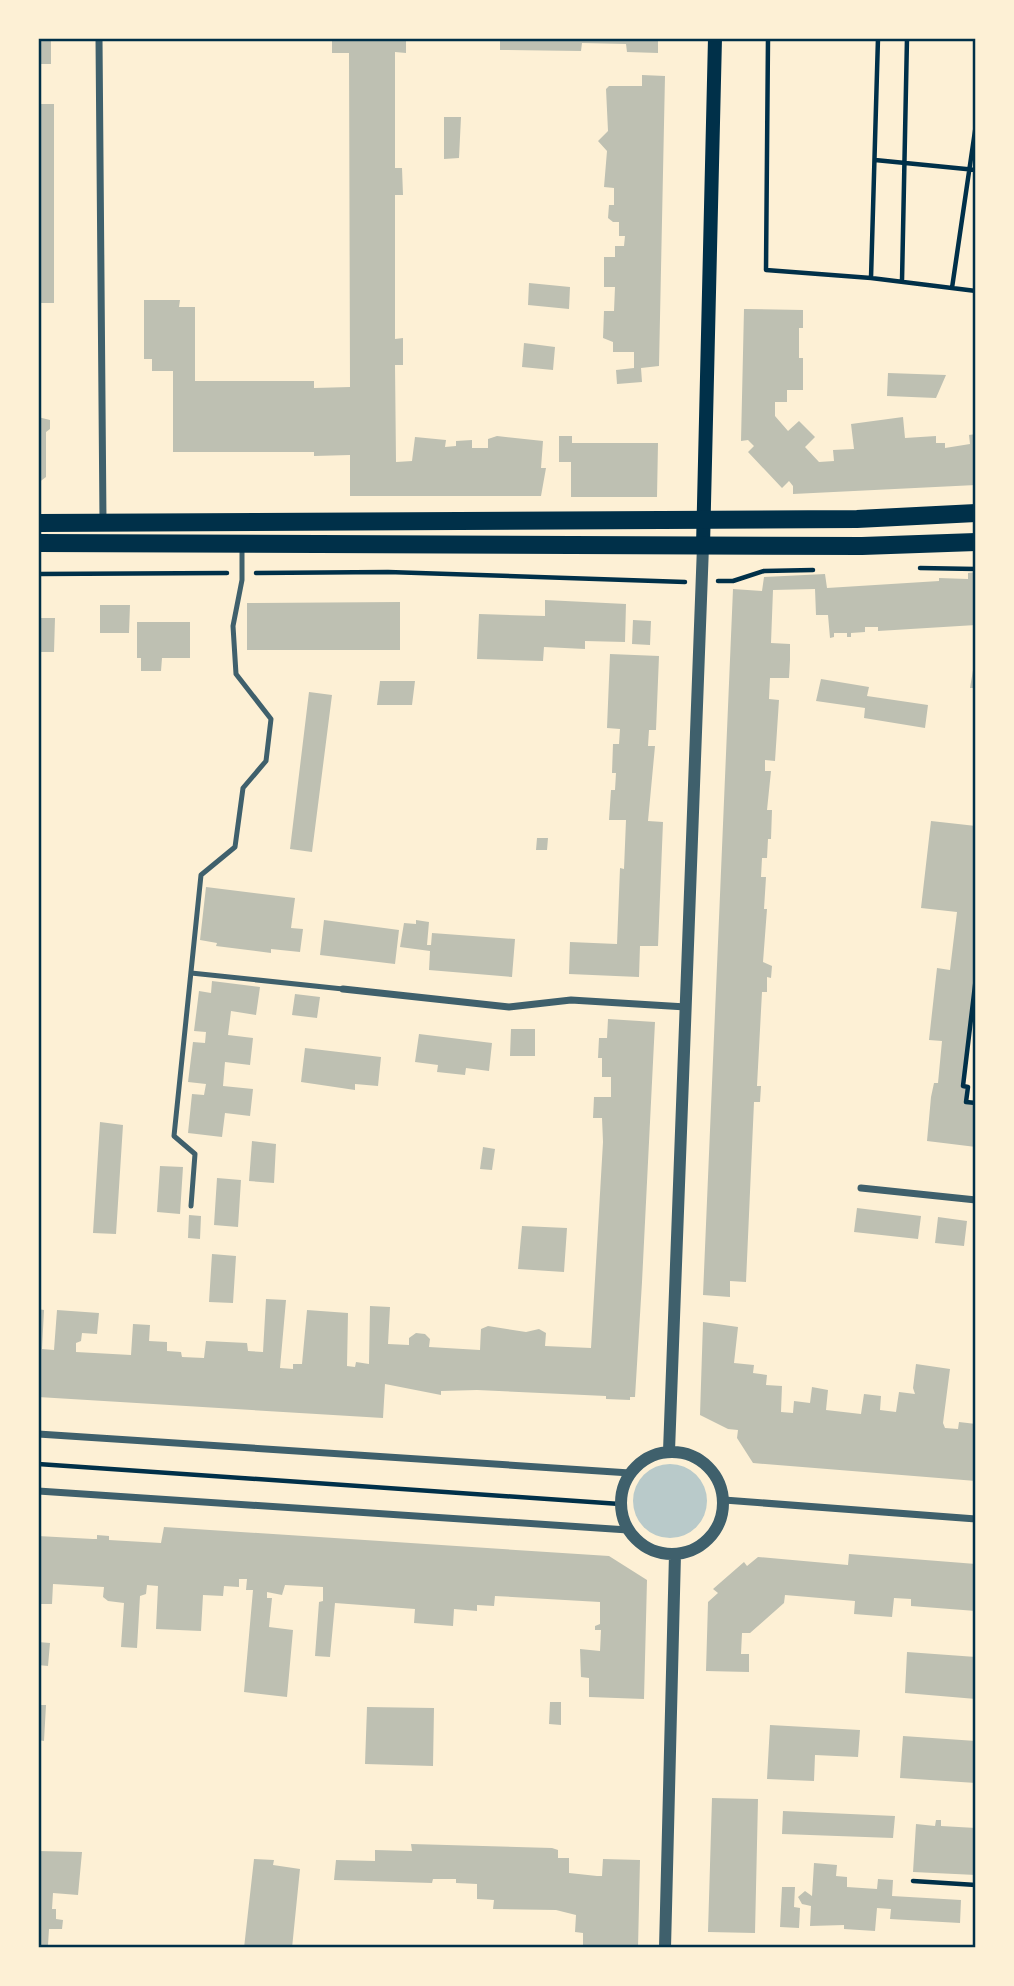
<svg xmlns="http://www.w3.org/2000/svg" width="1014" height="1986" viewBox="0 0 1014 1986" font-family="Cabin,sans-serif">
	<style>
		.green { fill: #b9caca }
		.building { fill: #bec0b2 }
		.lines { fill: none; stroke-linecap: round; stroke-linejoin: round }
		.path { stroke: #003049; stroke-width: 4.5 }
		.service { stroke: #3f606c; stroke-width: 5 }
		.minor { stroke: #3f606c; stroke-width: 7 }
		.tertiary { stroke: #3f606c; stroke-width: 12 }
		.secondary { stroke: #003049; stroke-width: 14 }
		.primary { stroke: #003049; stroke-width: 18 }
		.neatline { fill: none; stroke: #003049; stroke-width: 2.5 }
	</style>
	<rect width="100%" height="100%" fill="#fdf0d5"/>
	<path class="green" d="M633 1501a37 37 0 1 1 74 0a37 37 0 1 1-74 0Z"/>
	<path class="building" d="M38 38H51V64H38Z
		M332 38H406V53L395 52V168H402L403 195H395V339L403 338V365H395L396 462 412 461 415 437 446 440 445 447 456 446V441L472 440V448H488V439L497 436 543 441 541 468H546L541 496H350V455L314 456V452H173V371H152V359H144V300H180L179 307H195V381H314V388L350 387 349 53H332Z
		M500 38H658V53L627 52 626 44 582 43 581 51 500 50Z
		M642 75 665 76 659 366 641 368 642 382 617 384 616 370 634 368V352H613V342L603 338 604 311H614L615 287H604V257H615V246H624L625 236H619V222H613L608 218 609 205H614V188L604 187 607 151 598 141 608 131 606 89 609 86H642Z
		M38 104H54V303H38Z
		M444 117H461L459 158 444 159Z
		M529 283 570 287 569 309 528 305Z
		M744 309 803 310V328H799V358H803V390H787V402H775V416L788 431 799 421 815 437 805 447 819 462 834 461 833 450 854 449 851 424 903 417 905 438 936 436V443H945V448L970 444 969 435 976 434V485L793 494V486L789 481 782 488 748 452 754 446 748 440 741 441Z
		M524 343 555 347 553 370 522 367Z
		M888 373 946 375 936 398 887 396Z
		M38 417 50 420V429L46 432V477L38 483Z
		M559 436H572V443H658L657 497H571V462H559Z
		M976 572V625L878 631V627H865V632L851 633V637H847V633H834V637L830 638 828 615H816L815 589 773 590 771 643 790 644V660L789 678H770L769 699 779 700 775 761 765 760V771H771L767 810H772L771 839H768L767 858H762L761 877H766L764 909H767L763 962 772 966 771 978 767 977V992H762L757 1086H761L760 1102H754L746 1282 730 1281V1297L703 1295 733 589 762 591 764 577 825 574 827 588 939 581V578L968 579V573Z
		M545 600 626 604 625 642 585 641V649L544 647 543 661 477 659 479 614 545 616Z
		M400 602V650H247V603Z
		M100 605H130L129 633H100Z
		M38 618H55L54 652H38Z
		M633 620 651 621 650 645 632 644Z
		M137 622H190V658H162L161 671H141V658H137Z
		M610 654 659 656 656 730H649L648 746H655L648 821 663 822 658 946H640L639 977 569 974 570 942 617 944 620 868 624 869 626 820H609L611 790H615L616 773H612L613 744H619L620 729 607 728Z
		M974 664 976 665V688H970Z
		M821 679 869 687 867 696 928 705 925 728 864 718 865 708 816 701Z
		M380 681H415L412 705H377Z
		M309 692 332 695 312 852 290 849Z
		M931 821 976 826V969L962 1086 968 1087 966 1102 976 1103V1147L927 1141 931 1097 934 1083H938L942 1041 929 1040 937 968 950 970 957 912 921 908Z
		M537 838H548L547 850H536Z
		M206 887 295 898 291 928 303 929 300 952 271 949V953L216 946 217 943 200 940Z
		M324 920 399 930 395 964 320 955Z
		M416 920 429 922 427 945H431L432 933 515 939 512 977 429 970 430 951 400 947 404 923 416 924Z
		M212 981 260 987 256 1015 231 1011 228 1035 253 1038 250 1065 225 1062 223 1086 253 1089 250 1116 225 1113 222 1137 188 1133 192 1094 204 1095 206 1084 188 1082 193 1042 205 1043 206 1032 194 1031 199 991 211 993Z
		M295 994 320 997 317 1018 292 1015Z
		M608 1019 655 1022 642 1282 635 1397H630V1400L606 1399V1396L477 1390 441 1391V1395L385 1384 383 1418 38 1397V1309L44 1310 42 1349 54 1350 57 1310 99 1313 97 1334 82 1333 81 1341 76 1343V1352L131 1355 133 1324 150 1325 149 1341 167 1342V1351L181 1352 182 1357 204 1358 206 1341 247 1343 248 1351 263 1352 266 1299 286 1300 280 1368 293 1369V1364H302L307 1310 348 1313 347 1366 355 1367 356 1362 369 1364 370 1306 390 1307 388 1344 409 1345V1338L416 1333 425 1334 430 1339 429 1347 480 1350 481 1329 488 1326 526 1332 539 1329 546 1333 545 1346 591 1348 603 1142 602 1118H593L594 1097H611V1077H602V1058H598L599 1038H607Z
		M511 1029H535V1056H510Z
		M419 1034 492 1043 489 1071 466 1068 465 1075 437 1072 438 1065 415 1062Z
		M305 1048 381 1057 378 1086 355 1084V1090L301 1082Z
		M100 1122 123 1125 116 1234 93 1233Z
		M252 1141 276 1144 274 1183 249 1181Z
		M483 1147 495 1149 492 1170 480 1169Z
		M160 1166 183 1167 180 1214 157 1212Z
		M217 1178 241 1180 238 1227 214 1225Z
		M857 1208 921 1216 918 1239 854 1232Z
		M189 1215 201 1216 200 1239 188 1238Z
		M938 1217 967 1221 964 1246 935 1243Z
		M522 1226 567 1228 564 1272 518 1269Z
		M212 1254 236 1256 233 1303 209 1302Z
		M703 1322 738 1327 734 1363 754 1365 753 1373 767 1375 766 1385 782 1386 781 1412 793 1413 794 1401 810 1403 812 1387 828 1390 826 1410 861 1414 864 1394 881 1396 880 1410 896 1412 899 1392 915 1394 913 1388 916 1364 950 1369 943 1423 945 1428 958 1429 959 1422 976 1424V1481L753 1463 737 1438 738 1430 728 1429 700 1415Z
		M164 1527 609 1556 647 1580 644 1699 589 1697V1678L581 1677 580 1649 600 1651 601 1630H595V1626L600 1624V1602L495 1596 494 1606 477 1605V1611L454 1609 453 1626 414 1623 415 1609 335 1603 330 1657 315 1656 319 1602 323 1601V1587L285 1585 282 1595 267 1592V1598H272L269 1627 293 1630 287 1697 244 1692 253 1590H246L247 1579H239V1587L224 1586 223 1596 203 1595 201 1631 156 1629 158 1586 147 1585 146 1594 140 1596 137 1648 121 1647 124 1603 108 1601 103 1597 104 1587 53 1584 52 1604H38V1536L93 1539H97V1535L109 1536V1540L161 1543Z
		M849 1554 976 1564V1611L911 1606V1599L894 1598 892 1617 854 1614 855 1601 785 1595 784 1603 750 1633H742L741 1654H749V1672L706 1671 708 1602 718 1593 713 1589 744 1562 747 1566 758 1557 848 1565Z
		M38 1642 50 1643 48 1666 38 1665Z
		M907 1652 976 1657V1699L905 1693Z
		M550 1702H561V1725L549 1724Z
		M38 1705H46L44 1741 38 1740Z
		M367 1707 434 1708 433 1766 365 1764Z
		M770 1725 860 1730 858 1757 815 1755 814 1781 767 1779Z
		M903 1736 976 1741V1783L900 1778Z
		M712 1798 758 1799 755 1933 708 1932Z
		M783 1811 895 1816 893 1838 782 1834Z
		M936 1820H941V1826L976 1828V1875L913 1872 916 1824 935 1826Z
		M411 1844 552 1848 558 1850V1858H569V1873L597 1876H602L603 1859 640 1860 638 1948H583V1933L575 1932 576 1915 556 1910 493 1909 494 1900 477 1899V1884L456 1883V1879H433L432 1883 334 1880 336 1860 375 1861V1850L412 1851Z
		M38 1851 82 1852 78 1895 53 1893 52 1909H56V1919L63 1920 62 1929H49L48 1945H38Z
		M254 1859 274 1860 273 1865 300 1869 292 1948H244Z
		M814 1863 837 1865 836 1876 847 1877V1887L877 1889 878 1879 893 1880 892 1896 961 1900 960 1923 890 1919 891 1909 877 1908 875 1931 844 1929V1925L810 1926 811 1906 802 1904 798 1897 805 1891 812 1896Z
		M782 1887H795L794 1907 800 1908 799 1928 780 1927Z"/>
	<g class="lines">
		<path class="path" d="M768 38 766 270 871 278
			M878 38 871 278 976 291
			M875 160 976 170
			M902 281 907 38
			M952 288 976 124
			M920 568 976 569
			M256 573 388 572 685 582
			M38 574 227 573
			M718 581H733L764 571 813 570
			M976 977 963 1086 968 1087 966 1102 976 1103
			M38 1464 620 1504
			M913 1881 976 1885"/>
		<path class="service" d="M191 973 343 989
			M191 1206 195 1154 174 1136 201 875 235 847 243 788 266 761 271 719 236 674 233 626 242 580V548"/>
		<path class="minor" d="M99 38 103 521
			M343 989 509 1007 571 1000 686 1007
			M861 1188 976 1200
			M38 1434 630 1473
			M38 1491 628 1530
			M724 1500 976 1519"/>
		<path class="tertiary" d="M669 1451 703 546
			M621 1503a51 51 0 1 1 102 0a51 51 0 1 1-102 0Z
			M665 1948 675 1554"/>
		<path class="secondary" d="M703 546 715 38"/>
		<path class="primary" d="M38 523 857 519 976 513
			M38 543 862 546 976 542"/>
	</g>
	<rect width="1014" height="1986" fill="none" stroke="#fdf0d5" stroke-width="80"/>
	<rect x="40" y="40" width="934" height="1906" class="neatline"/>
</svg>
